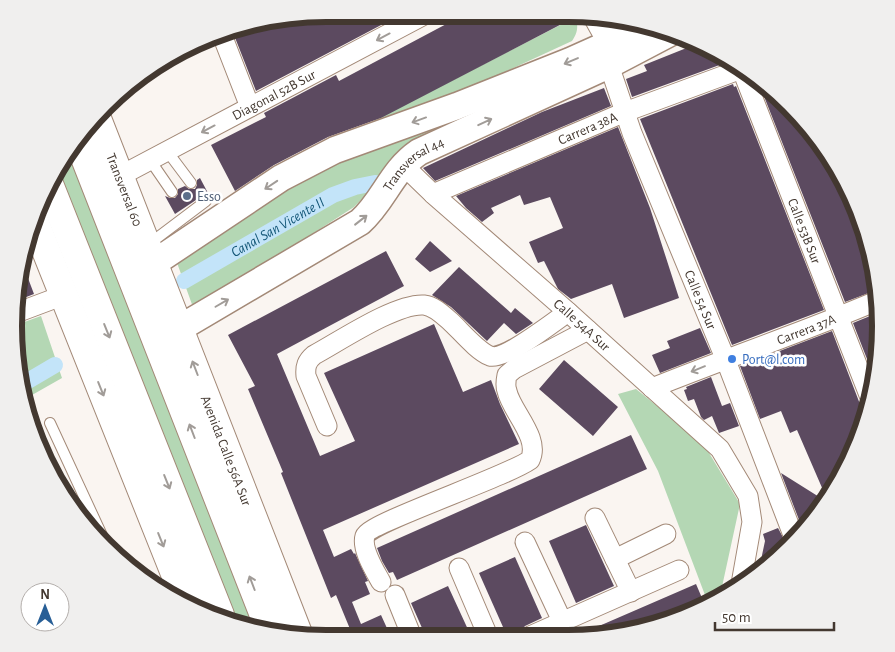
<svg xmlns="http://www.w3.org/2000/svg" width="895" height="652" viewBox="0 0 895 652" font-family="'Alegreya Sans',sans-serif">
	<style>
		.green { fill: #b4d7b4 }
		.lines { fill: none; stroke-linecap: round; stroke-linejoin: round }
		.canal { stroke: #c3e4f9; stroke-width: 16 }
		.building { fill: #5c4a60 }
		.lane-casing { stroke: #a38977; stroke-width: 12 }
		.street-casing { stroke: #a38977; stroke-width: 21 }
		.secondary-casing { stroke: #a38977; stroke-width: 29 }
		.highway-casing { stroke: #a38977; stroke-width: 30 }
		.lane { stroke: #fff; stroke-width: 10 }
		.street { stroke: #fff; stroke-width: 19 }
		.secondary { stroke: #fff; stroke-width: 26 }
		.highway { stroke: #fff; stroke-width: 28 }
		.oneway { stroke: #a19c98 }
		.service-dot { fill: #5c6f8a; stroke: #fff; stroke-width: 2 }
		.shop-dot { fill: #3f7fe0; stroke: #fff; stroke-width: 2 }
		.labels { text-anchor: middle; stroke-width: 5; stroke-linejoin: round; paint-order: stroke }
		.street-label { font-size: 14px; fill: #433830; stroke: #fff }
		.service-label { font-size: 14px; fill: #4e5e75; stroke: #fff; text-anchor: start }
		.shop-label { font-size: 14px; fill: #366cbe; stroke: #fff; text-anchor: start }
		.water-label { font-size: 15px; font-style: italic; fill: #135677; stroke: #fff }
		.rim { fill: none; stroke: #433830; stroke-width: 6 }
	</style>
	<rect width="100%" height="100%" fill="#faf5f1"/>
	<path class="green" d="M576 17C578 27 578 32 572 41L485 81 428 104 369 123Z
		M523 94 404 146C383 163 374 189 354 207L194 310 176 260 328 163Z
		M71 151 257 625 229 617 55 174Z
		M41 316 62 378 25 399 16 366V325Z
		M636 389 703 443 740 504 720 596 708 603 658 471 618 394Z"/>
	<g class="lines">
		<g class="canal">
			<path id="s1" d="M184 281 333 195 355 187 375 183"/>
			<path d="M21 385 55 365"/>
		</g>
	</g>
	<path class="building" d="M326 14H402L256 91 232 30 245 24Z
		M448 14 579 15 381 118 328 137 274 165 235 191 211 145 266 117 264 113 336 75 339 81 452 21Z
		M694 45 723 57 725 63 632 97 626 79 647 71 644 65Z
		M758 81 817 136 871 245 874 291 845 302Z
		M733 84 734 87 736 86 824 310 732 345 640 119Z
		M604 88 611 106 435 181 423 168 542 112Z
		M618 127 650 208 679 298 624 318 612 284 571 299 558 289 544 261 538 263 529 242 563 228 550 197 524 205 520 195 491 208 494 213 482 222 466 208 456 196Z
		M200 178 209 195 202 196 175 214 165 196 170 198H175L178 194V189L185 186 189 189H195L197 185V180Z
		M430 241 452 261 430 272 415 259Z
		M386 251 404 286 277 354 320 456 355 441 324 373 434 324 463 392 491 380 500 404 519 444 323 530 334 557 351 549 354 554 355 553 368 581 365 582 370 594 352 602 361 624 381 615 391 637H331L350 629 336 595 331 598 281 473 283 472 248 389 255 386 228 335Z
		M23 265 34 294 16 301V285Z
		M459 267 511 313 515 308 533 323 516 334 504 323 487 341 451 307 432 295Z
		M875 314 879 366 874 377 853 323Z
		M700 328 711 353 660 373 652 355 670 348 667 341Z
		M832 331 863 412 840 482 826 497 797 430 790 433 781 411 760 419 740 366Z
		M564 360 618 407 593 436 539 389Z
		M711 377 722 406 730 403 739 426 719 433 712 416 704 420 701 417 694 399 688 401 684 390 687 389 686 387Z
		M631 435 647 469 397 580 393 572 389 573 382 561 377 548Z
		M781 473 824 500 801 525Z
		M586 525 614 586 576 603 549 541Z
		M778 528 786 543 758 574 765 541 763 534Z
		M515 557 542 618 525 626 519 633 513 636H507L479 573Z
		M696 584 705 605 689 614 610 636H576Z
		M448 586 471 636 426 637 411 603Z"/>
	<g class="lines">
		<defs>
			<path id="lane" d="M167 151 191 183
				M150 160 172 192
				M149 244 206 201
				M50 423 106 544"/>
			<g id="street">
				<path d="M593 17 608 44"/>
				<path d="M222 35 250 107"/>
				<path id="s2" d="M609 65 632 133 725 358 793 535"/>
				<path id="s3" d="M740 65 869 395"/>
				<path id="s4" d="M403 165 433 194 568 312 720 449 748 496 752 522 741 584"/>
				<path id="s5" d="M120 176 426 14"/>
				<path id="s6" d="M433 194 625 112 744 68"/>
				<path d="M16 313 64 295"/>
				<path id="s7" d="M652 388C726 358 801 333 874 302"/>
				<path d="M327 426 306 376C305 366 307 361 314 355 340 341 396 303 424 305 434 306 442 314 450 321 460 330 477 351 490 356 504 361 555 321 568 312"/>
				<path d="M595 518 631 592"/>
				<path d="M525 542 562 621"/>
				<path d="M615 559 666 534"/>
				<path d="M459 568 488 636"/>
				<path d="M381 582C375 571 361 549 365 536 369 523 506 477 530 460 541 438 511 411 507 391 505 386 506 380 507 375L514 369 588 330"/>
				<path d="M395 595 412 637"/>
				<path d="M530 636 679 570"/>
			</g>
			<g id="secondary">
				<path d="M154 263 281 178 335 150 457 106 570 61 608 44 646 24"/>
				<path id="s8" d="M180 328 360 222C384 201 391 171 419 152L609 65 670 33"/>
			</g>
			<g id="highway">
				<path id="s9" d="M96 116 299 636"/>
				<path d="M78 140 269 628"/>
				<path d="M49 184 220 615"/>
				<path d="M35 223 188 606"/>
			</g>
		</defs>
		<use href="#lane" class="lane-casing"/>
		<use href="#street" class="street-casing"/>
		<use href="#secondary" class="secondary-casing"/>
		<use href="#highway" class="highway-casing"/>
		<use href="#lane" class="lane"/>
		<use href="#street" class="street"/>
		<use href="#secondary" class="secondary"/>
		<use href="#highway" class="highway"/>
	</g>
	<defs><path id="oneway-shaft" d="M-6 0H5M1.5-3L5.5 0L1.5 3" fill="none" stroke-width="1.6" stroke-linecap="round" stroke-linejoin="round" transform="scale(1.25)"/></defs>
	<g class="oneway">
		<use href="#oneway-shaft" transform="translate(383 37) rotate(152)"/>
		<use href="#oneway-shaft" transform="translate(571 61) rotate(157)"/>
		<use href="#oneway-shaft" transform="translate(419 120) rotate(160)"/>
		<use href="#oneway-shaft" transform="translate(485 122) rotate(-25)"/>
		<use href="#oneway-shaft" transform="translate(208 129) rotate(152)"/>
		<use href="#oneway-shaft" transform="translate(271 185) rotate(146)"/>
		<use href="#oneway-shaft" transform="translate(361 220) rotate(-38)"/>
		<use href="#oneway-shaft" transform="translate(222 303) rotate(-30)"/>
		<use href="#oneway-shaft" transform="translate(107 331) rotate(68)"/>
		<use href="#oneway-shaft" transform="translate(195 368) rotate(-111)"/>
		<use href="#oneway-shaft" transform="translate(698 369) rotate(158)"/>
		<use href="#oneway-shaft" transform="translate(101 389) rotate(68)"/>
		<use href="#oneway-shaft" transform="translate(192 431) rotate(-111)"/>
		<use href="#oneway-shaft" transform="translate(167 482) rotate(68)"/>
		<use href="#oneway-shaft" transform="translate(161 540) rotate(68)"/>
		<use href="#oneway-shaft" transform="translate(252 583) rotate(-111)"/>
	</g>
	<circle class="service-dot" cx="187" cy="196" r="5"/>
	<circle class="shop-dot" cx="732" cy="359" r="5"/>
	<g class="labels">
		<g class="street-label">
			<text dy="5" stroke="none"><textPath href="#s5" startOffset="174">Diagonal 52B Sur</textPath></text>
			<text dy="5" stroke="none"><textPath href="#s6" startOffset="168">Carrera 38A</textPath></text>
			<text dy="5" stroke="none"><textPath href="#s8" startOffset="289">Transversal 44</textPath></text>
			<text dy="5" stroke="none"><textPath href="#s9" startOffset="79">Transversal 60</textPath></text>
			<text dy="5" stroke="none"><textPath href="#s3" startOffset="178">Calle 53B Sur</textPath></text>
			<text dy="5" stroke="none"><textPath href="#s2" startOffset="252">Calle 54 Sur</textPath></text>
			<text dy="5" stroke="none"><textPath href="#s4" startOffset="240">Calle 54A Sur</textPath></text>
			<text dy="5" stroke="none"><textPath href="#s7" startOffset="165">Carrera 37A</textPath></text>
			<text dy="5" stroke="none"><textPath href="#s9" startOffset="359">Avenida Calle 56A Sur</textPath></text>
		</g>
		<g class="service-label">
			<text x="197" y="201">Esso</text>
		</g>
		<g class="shop-label">
			<text x="742" y="364">Port@l.com</text>
		</g>
		<g class="water-label">
			<text dy="5" stroke="none"><textPath href="#s1" startOffset="108">Canal San Vicente II</textPath></text>
		</g>
	</g>
	<path d="M0 0H895V652H0ZM326 22H568A304 304 0 0 1 872 326V326A304 304 0 0 1 568 630H326A304 304 0 0 1 22 326V326A304 304 0 0 1 326 22Z" fill="#f0efee" fill-rule="evenodd"/>
	<path class="rim" d="M326 22H568A304 304 0 0 1 872 326V326A304 304 0 0 1 568 630H326A304 304 0 0 1 22 326V326A304 304 0 0 1 326 22Z"/>
	<g transform="translate(45 607)"><circle r="24" fill="#ffffff" stroke="#b4afac"/>
	<path d="M0-4L9 19L0 12L-9 19Z" fill="#275e96"/>
	<text y="-8" font-size="14" font-weight="bold" text-anchor="middle" fill="#433830">N</text>
	</g>
	<path d="M715 622v8h119v-8" fill="none" stroke="#433830" stroke-width="2.5"/>
	<text x="722" y="622" font-size="15" fill="#433830" stroke="#ffffff" stroke-width="4" paint-order="stroke">50 m</text>
</svg>
